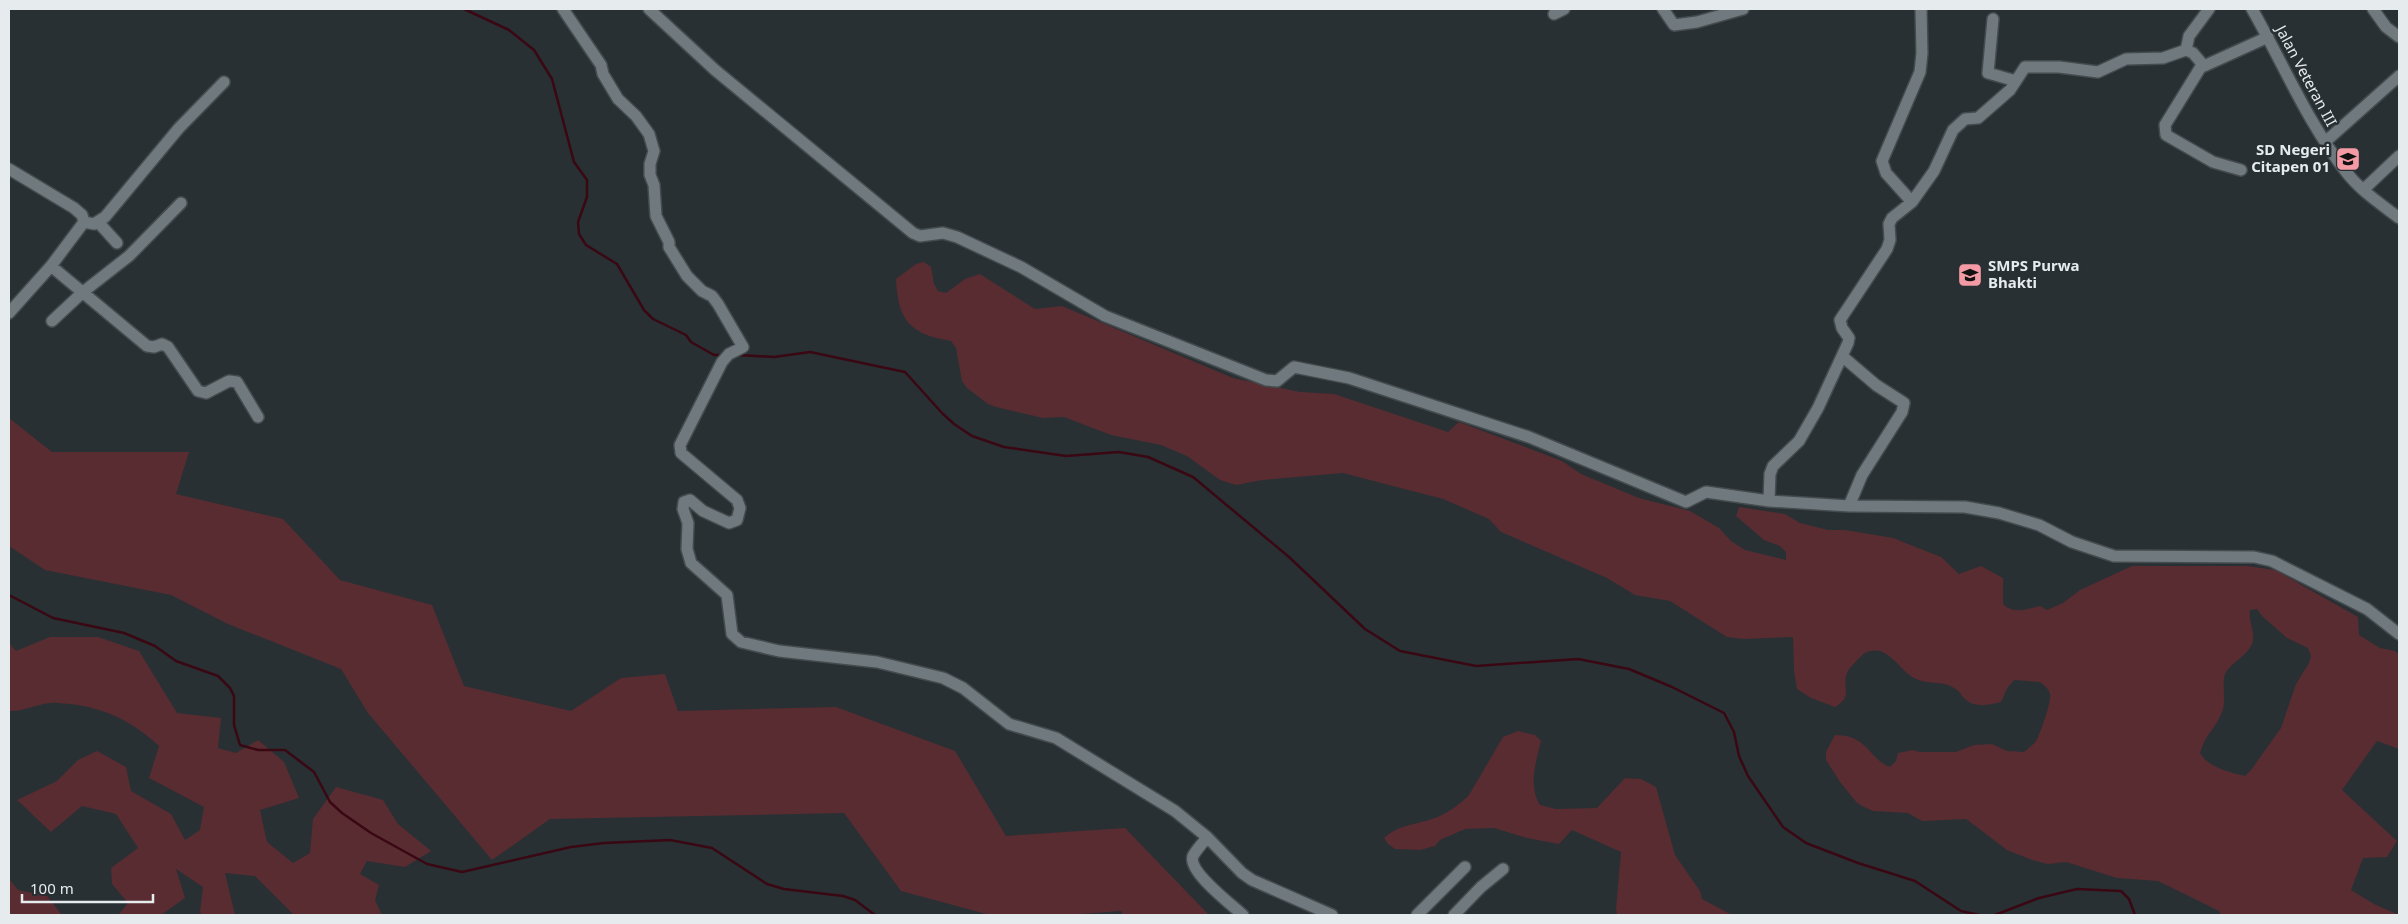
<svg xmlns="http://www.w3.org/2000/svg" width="2408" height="924" viewBox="0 0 2408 924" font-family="'Noto Sans',sans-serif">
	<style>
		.green { fill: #582c31; fill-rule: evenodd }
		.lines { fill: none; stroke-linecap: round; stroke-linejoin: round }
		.stream { stroke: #390813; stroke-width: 2.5 }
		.minor-casing { stroke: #444b4e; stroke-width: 14 }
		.minor { stroke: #70797e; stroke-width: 11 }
		.labels { text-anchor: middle; stroke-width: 5; stroke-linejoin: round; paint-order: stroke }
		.street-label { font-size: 15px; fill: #e6ebee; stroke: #283034 }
		.poi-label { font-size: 15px; font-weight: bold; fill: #e6ebee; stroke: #283034; text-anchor: end }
	</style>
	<rect width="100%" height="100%" fill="#283034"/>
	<path class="green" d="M924 262 931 267 934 284 938 291 946 293 965 279 980 274 1035 309 1062 306 1233 378 1300 392 1334 394 1448 432 1459 422 1562 461 1581 474 1639 498 1690 511 1719 528 1731 541 1745 550 1786 560V552L1780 546 1764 540 1736 516 1739 507 1785 514 1800 523 1828 530H1845L1893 538 1941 557 1959 574 1981 566 2003 578V604C2014 615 2027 609 2040 606L2047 610 2063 603 2080 590 2132 566H2247L2275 570 2358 617 2359 635 2380 648 2395 651 2399 655V749L2377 741 2342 790 2397 841 2387 857 2363 858 2351 890 2374 904 2399 915H2221L2219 911 2158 881 2117 878 2066 862 2048 864 2032 860 2007 850 1966 819 1922 821 1908 813 1873 811 1864 807 1857 803 1840 782 1826 760V752L1835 735C1868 735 1868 758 1890 767L1896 761 1898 753 1913 750 1920 752H1956L1974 745 1992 744 2007 751 2024 752C2028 749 2033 745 2036 741 2040 735 2052 700 2050 694 2049 689 2044 685 2040 682L2014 680 2008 687 2001 702C1990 705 1974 708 1965 699 1961 695 1959 690 1954 688 1942 680 1926 685 1914 678 1898 669 1888 644 1867 652 1863 653 1861 657 1858 659 1855 663 1850 667 1848 671 1840 685 1855 696 1835 707L1811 698 1797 689 1794 671 1793 637 1743 639 1727 637 1670 601 1635 595 1607 578 1501 532 1489 519 1443 499 1343 473 1262 480 1236 485 1220 480 1187 456 1161 445 1111 435 1064 417 1043 418 996 407 988 404 967 388 962 381 956 348 951 341C909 334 898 320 896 279L916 264ZM2257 609 2262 616 2287 638 2308 648 2311 656 2309 663 2296 684 2281 728 2251 770 2245 776C2229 772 2209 768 2200 753 2204 736 2218 726 2223 709 2226 698 2221 680 2226 672 2232 662 2248 655 2252 644 2256 633 2248 621 2250 610Z
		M9 418 52 452H189L176 494 283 519 340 580 432 605 464 686 571 711 621 678 665 674 678 711 836 707 955 751 1006 836 1125 828 1209 915H1123L1121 911 1069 915H990L901 891 844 813 550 819 492 860 368 713 341 669 228 624 171 595 45 570 9 546Z
		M50 637H98L139 651 177 713 221 718 218 748 236 753 258 740 284 762 299 798 260 810 267 842 293 863 310 853 313 819 336 787 383 800 398 824 431 851 405 867 367 861 360 874 379 885 375 900 382 915H294L255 876 225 873 235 915H202L200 912 203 887 176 869 185 898 161 915H118L128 903 112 884 111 868 138 848 116 814 82 806 51 832 17 800 57 781 78 760 97 751 126 767 131 791 171 814 185 840 200 830 204 807 149 778 159 746C133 722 106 708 70 704 64 704 57 702 51 703 36 704 23 712 9 711V643L16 651Z
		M1518 731 1535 735 1541 741C1536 762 1528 785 1540 805L1556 809 1597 808 1625 778 1641 779 1656 787 1675 855 1700 891 1702 899 1732 915H1617L1616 909 1621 852 1572 830 1559 844 1527 838 1494 828 1465 829 1440 840 1435 846 1420 850 1395 849 1388 844 1384 838C1398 825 1414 825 1432 819 1445 815 1459 805 1469 795L1503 737Z
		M9 879 18 890 47 896 62 915H9Z"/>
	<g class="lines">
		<path class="stream" d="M464 9 509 30 534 50 552 79 574 162 587 180V197L578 222 579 234 586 245 617 264 644 310 653 319 686 335 691 342 714 355H722
			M738 355 774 357 810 352 905 372 942 413 954 424 972 436 1004 447 1066 456 1119 452 1148 457 1193 477 1289 557 1365 629 1400 651 1476 666 1578 659 1629 669 1672 687 1724 713 1734 732 1739 756 1748 776 1783 827 1806 843 1858 863 1915 881 1961 911 1979 915
			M9 595 53 618 124 633 155 646 176 661 218 676 230 688 234 696V725L240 745 258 750H285L314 772 330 802 342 813 371 833 427 864 462 872 571 847 604 843 670 840 712 848 767 884 784 889 843 896 855 900 875 915
			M1995 915 2039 898 2077 889 2121 891 2129 899 2135 915"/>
		<defs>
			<path id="minor" d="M563 9 601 65 603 74 618 99 636 116 649 134 654 151 650 164V175L654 185 656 216 669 242V247L687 276 702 291 712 296 718 304 743 347 729 354 722 362 680 445 681 453 737 500 740 508 737 520 729 523 703 511 690 500 684 502 683 509 688 523 687 549 691 563 727 595 732 634 741 642 779 651 877 662 943 678 963 688 1009 724 1056 738 1175 811 1207 837C1203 843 1196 850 1193 856 1187 871 1232 905 1243 915
				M649 9 715 70 913 233 920 236 943 233 957 237 1021 267 1105 316 1266 380 1277 381 1294 367 1349 378 1529 437 1686 502 1706 492 1769 501 1849 506 1965 507 1999 513 2039 525 2072 542 2114 556 2254 557 2272 561 2367 609 2399 634
				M1663 9 1674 25 1697 22 1743 9
				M2252 9C2283 63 2308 124 2347 173 2361 191 2381 204 2399 218
				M2373 9 2386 27 2399 37
				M1554 14 1564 9
				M1993 19 1988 73 2016 81
				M2186 50 2189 36 2209 9
				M2202 65 2165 125 2166 135 2213 162 2241 170
				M2325 142 2399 76
				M9 169 74 208 82 215 84 222 51 266 9 313
				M2363 190 2399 156
				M1912 202 1886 173 1882 161 1920 72 1922 53 1921 9
				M84 222 94 224 105 217 179 128 224 82
				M98 222 117 243
				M51 266 147 346 154 347 162 344 168 347 198 391 206 393 229 381 237 382 258 417
				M52 321 83 292 129 256 181 203
				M1842 356 1876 385 1904 403 1902 412 1862 475 1849 506
				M1769 501 1770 474 1773 466 1799 441 1818 408 1848 343 1849 338 1842 328 1840 320 1887 249 1890 240 1889 224 1892 218 1912 202 1934 171 1953 130 1965 119 1978 118 2010 90 2025 67H2059L2098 72 2126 59 2163 58 2186 50 2193 53 2204 66 2268 37
				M1207 837 1242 873 1252 880 1332 915
				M1417 915 1465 867
				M1454 915 1481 887 1503 869"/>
		</defs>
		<use href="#minor" class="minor-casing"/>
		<use href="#minor" class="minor"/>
	</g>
	<defs>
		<symbol id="school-square" viewBox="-11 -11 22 22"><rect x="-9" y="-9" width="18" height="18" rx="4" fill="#f49aa4" stroke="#283034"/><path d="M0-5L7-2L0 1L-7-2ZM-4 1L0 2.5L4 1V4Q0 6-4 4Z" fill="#111"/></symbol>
	</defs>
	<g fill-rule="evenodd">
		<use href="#school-square" x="2334" y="145" width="28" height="28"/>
		<use href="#school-square" x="1956" y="261" width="28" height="28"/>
	</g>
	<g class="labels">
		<g class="street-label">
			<text transform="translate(2306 76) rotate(62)" y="5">Jalan Veteran III</text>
		</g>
		<g class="poi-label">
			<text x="2330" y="155">SD Negeri<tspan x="2330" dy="17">Citapen 01</tspan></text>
			<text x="1988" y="271" text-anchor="start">SMPS Purwa<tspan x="1988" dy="17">Bhakti</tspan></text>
		</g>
	</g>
	<rect width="2408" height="924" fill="none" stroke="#e6ebee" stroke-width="20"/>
	<path d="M22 894v8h131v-8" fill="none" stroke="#e6ebee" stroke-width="2.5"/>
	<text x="30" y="894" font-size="15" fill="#e6ebee" stroke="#283034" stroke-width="4" paint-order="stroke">100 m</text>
</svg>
